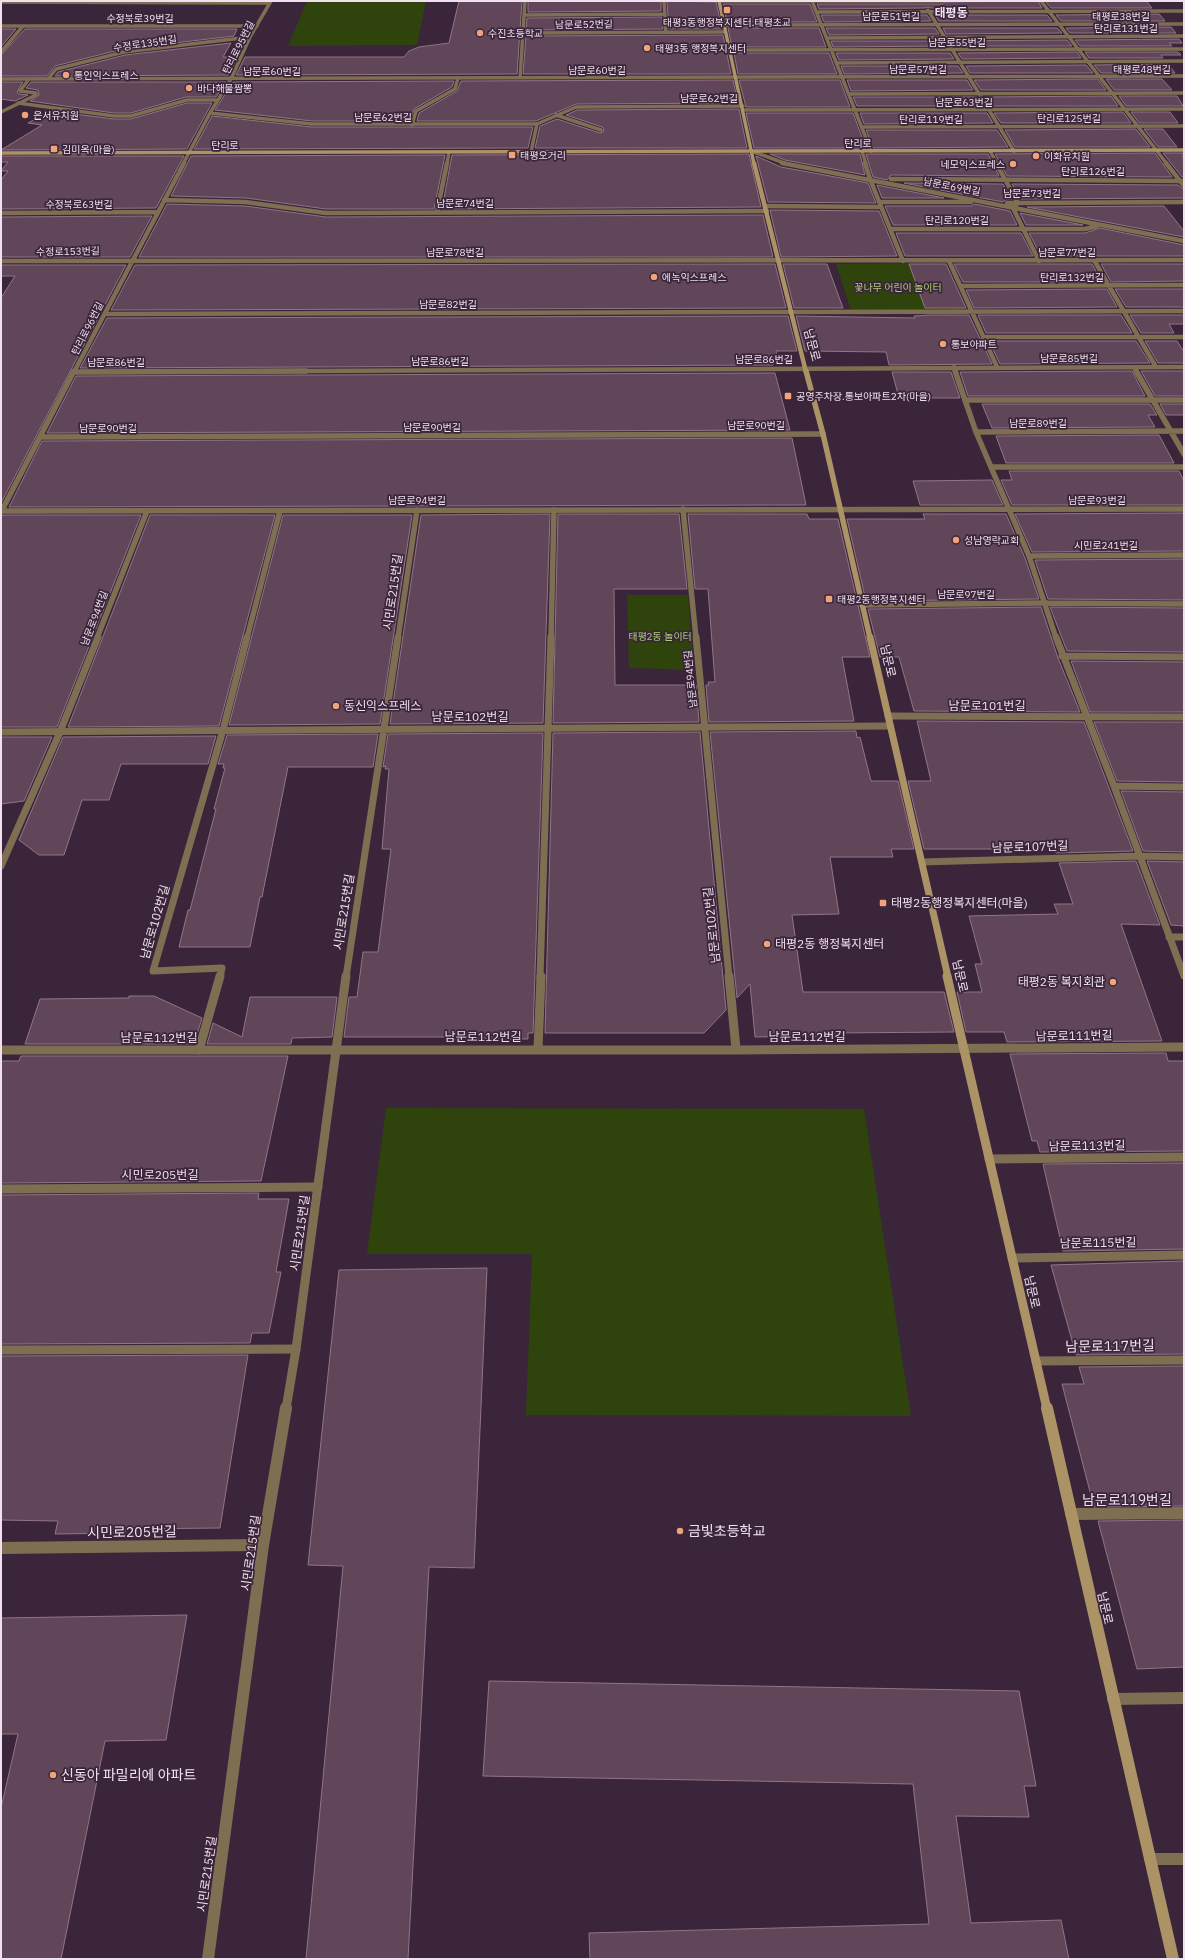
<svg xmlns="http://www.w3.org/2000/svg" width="1185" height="1960" viewBox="0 0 1185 1960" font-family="'IBM Plex Sans','Noto Sans KR',sans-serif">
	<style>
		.green { fill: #2f430c }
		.building { fill: #614558; stroke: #937488 }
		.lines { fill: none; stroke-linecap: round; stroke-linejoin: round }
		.service-far5 { stroke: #7e6f53; stroke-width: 3.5 }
		.service-far4 { stroke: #7e6f53; stroke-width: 4.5 }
		.service-far3 { stroke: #7e6f53; stroke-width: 5.5 }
		.service-far2 { stroke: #7e6f53; stroke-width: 7 }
		.service-far1 { stroke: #7e6f53; stroke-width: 9 }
		.service { stroke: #7e6f53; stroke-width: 12 }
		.minor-far5 { stroke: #7e6f53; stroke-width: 3.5 }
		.minor-far4 { stroke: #7e6f53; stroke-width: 4.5 }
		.minor-far3 { stroke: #7e6f53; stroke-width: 5.5 }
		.minor-far2 { stroke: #7e6f53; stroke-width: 7 }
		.minor-far1 { stroke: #7e6f53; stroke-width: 9 }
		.minor { stroke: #7e6f53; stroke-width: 12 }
		.secondary-far5 { stroke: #ac9365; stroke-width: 3.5 }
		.secondary-far4 { stroke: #ac9365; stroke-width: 4.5 }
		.secondary-far3 { stroke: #ac9365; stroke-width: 5.5 }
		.secondary-far2 { stroke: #ac9365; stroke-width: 7 }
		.secondary-far1 { stroke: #ac9365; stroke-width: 9 }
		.secondary { stroke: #ac9365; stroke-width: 12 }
		.poi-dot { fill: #f0a27a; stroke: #3b253a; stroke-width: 1.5 }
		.labels { text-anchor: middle; stroke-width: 3.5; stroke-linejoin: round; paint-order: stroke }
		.far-street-label { font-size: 10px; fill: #efe1ef; stroke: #3b253a }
		.far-poi-label { font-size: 10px; fill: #efe1ef; stroke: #3b253a; text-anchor: start }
		.far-park-label { font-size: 10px; fill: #a8cf6f; stroke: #3b253a }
		.far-quarter-label { font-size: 12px; font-weight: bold; fill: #efe1ef; stroke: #3b253a }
		.street-label { font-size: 12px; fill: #efe1ef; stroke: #3b253a }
		.poi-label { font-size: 12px; fill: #efe1ef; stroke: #3b253a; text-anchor: start }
		.near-street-label { font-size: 14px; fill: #efe1ef; stroke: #3b253a }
		.near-poi-label { font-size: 14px; fill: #efe1ef; stroke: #3b253a; text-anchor: start }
	</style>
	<rect width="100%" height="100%" fill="#3b253a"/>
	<path class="green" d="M307 1H426L417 45 288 46Z
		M942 263 963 309 851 310 836 264Z
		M627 595H688L694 670 629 668Z
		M386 1108 864 1109 911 1416 526 1415 532 1254H367Z"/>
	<path class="building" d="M459 1H522L517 74 236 75 245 57H404L409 51 419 47 449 43Z
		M528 1H661V11L528 12Z
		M667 1 716 2 722 29H669Z
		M1033 1H1038L1042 8H931L928 7 925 8 819 9 817 4H942L945 2Z
		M1045 1H1146L1152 8H1051Z
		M723 4H810L817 22H727Z
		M1159 14 1165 21H1061L1056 15Z
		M821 15H927L931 21 824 22Z
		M935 15H1047L1052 21H939Z
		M662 17 663 29 526 30 527 18Z
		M1171 27 1176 33H1070L1066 28Z
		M728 28H819L826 47H732Z
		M826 28H935L939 34 829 35Z
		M943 28H1057L1062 33 946 34Z
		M1 29H16L1 47Z
		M25 29H237L234 36 123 49 55 66 47 76H1V55Z
		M723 35 731 74H523L526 36Z
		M1179 39 1182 43H1169L1172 46H1080L1075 40Z
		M1067 40 1072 46H954L950 41Z
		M831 41H943L946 46 833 47Z
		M231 43 223 57H237L229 75 55 76 58 72 125 55Z
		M1077 52 1081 58 962 59 958 53Z
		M1085 52H1178L1181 55H1161L1163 58H1089Z
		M734 53H829L837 74H738Z
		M836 53H950L954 59 839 60Z
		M1168 64 1175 73H1101L1094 65Z
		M1086 65 1093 73H970L966 66Z
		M841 66H958L963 73 844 74Z
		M1098 79 1106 90H981L974 80Z
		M1106 79H1162L1172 90H1114Z
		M733 80 738 103 576 104 536 121H417L419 113 457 91 461 81Z
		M739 80H840L850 107H746Z
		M847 80H967L973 90 851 91Z
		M454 81 452 87 414 109 410 121H312L215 110 233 82Z
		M1 82H23L17 92 19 94 28 95 15 101 1 99Z
		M31 82H226L216 97H186L131 113H114L30 101 39 95 38 90 26 88Z
		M1111 96 1118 106H990L985 97Z
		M1119 96H1177L1183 106H1126Z
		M853 97H977L983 106H857Z
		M187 103H212L187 149 1 150 42 125 28 123 51 111 114 119H131Z
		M739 109 747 148H535L540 126 557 119 600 133 603 132 604 129 602 127 566 115 577 110Z
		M1123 112 1131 123H1001L994 113Z
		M1131 112H1170L1178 123H1139Z
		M746 113H853L866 148H754Z
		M860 113H987L993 123 864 124Z
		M212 116 312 127H533L528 148 194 149Z
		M1136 129 1150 147H1015L1005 130Z
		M1144 129H1163L1177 147H1158Z
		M866 130H997L1008 147 873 148Z
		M1155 153 1172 177 1007 176 995 154Z
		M1163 153H1183L1184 177H1182Z
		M749 154 761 207 442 209 452 155Z
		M770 154H860L865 175 785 160Z
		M866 154H988L999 176 891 175 887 180 873 177Z
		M445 155 434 209H326L246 198 171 196 191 156Z
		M1 156H184L156 208 1 209V180L8 171H1L8 162H1Z
		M756 156 781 167 868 183 876 203 768 202Z
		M904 183 1003 184 1012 199 1005 200 1003 202Z
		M1012 184 1178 185 1184 190V198L1020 199Z
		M877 185 944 198H882Z
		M167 204 245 206 326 217 763 215 773 257H139Z
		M974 204 1010 211 1017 225H893L885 206H971Z
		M1164 206 1184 231V237L1027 207Z
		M770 210 879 211 897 256 781 257Z
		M1020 213 1083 225H1026Z
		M152 216 130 257H1V217Z
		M1100 228 1184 245V256H1041L1029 233H1085Z
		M896 233H1021L1033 256H905Z
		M775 264 786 308 111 310 135 265Z
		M783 264H827L843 308H794Z
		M909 264H946L966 308H925Z
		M954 264H1092L1102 282H963Z
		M1101 264H1184V281L1111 282Z
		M1 265H126L1 503V298L15 276H1Z
		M1107 289 1117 307 974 308 966 290Z
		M1115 289H1184V307H1126Z
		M928 315H969L992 364 889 365 886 352 805 351 796 316 915 318 914 316Z
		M978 315H1121L1132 333H986Z
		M1130 315H1184V324H1169L1174 333H1141Z
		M788 316 797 351H776L778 362H773V365L80 368 107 318Z
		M989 341H1136L1150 363 1000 364Z
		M1145 341H1177L1184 352V363H1158Z
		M1132 371 1145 396H968L960 372Z
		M1141 371H1184V396H1155Z
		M892 372H951L960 398H899Z
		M775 373 790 430 47 433 76 376Z
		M982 404H1150L1157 415H1148L1155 427 992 428Z
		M1160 404H1184V415H1166Z
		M1159 435 1174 463H1006L996 436Z
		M792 438 806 505 9 507 42 441Z
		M1009 471H1179L1184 481V505H1012L1001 480H1012Z
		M992 480 1003 505H920L913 481Z
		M1184 513V551L1032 552 1015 514Z
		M550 514 543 723 390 724 421 515Z
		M558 514H679L687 589H614L615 685H696L699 722 553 723Z
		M688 514H807L809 519H838L870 657H842L854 721 709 722 706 685H709L708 682H715L708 589H695Z
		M923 514H1006L1025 558 1039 599 866 601 847 519H925Z
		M4 515H141L57 727H1V516Z
		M150 515H275L219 726 68 727Z
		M283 515H412L380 724 229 725Z
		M1184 559V600L1048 599 1035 560Z
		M1041 607 1058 658 1080 712 914 711 899 657H880L868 609Z
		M1050 607 1184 608V652L1067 651Z
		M1071 661 1184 662V712H1090Z
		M917 721 1084 722 1133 851 1056 853 1053 845 993 846 994 849H924L908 781H931Z
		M1094 722H1184V782L1117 781Z
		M856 731 857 738 860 737 871 781H898L914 849H891L893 857H830L839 914 792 915 803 992H944L954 1032 830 1033V1036L755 1037 750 984 737 998 710 732Z
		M700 732 726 1010 704 1033H545L553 733Z
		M543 733 533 1033H528V1039H453V1037H344L349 997H357L363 952H378L391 849H382L389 769H385L386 766 383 767 388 734Z
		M378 734 373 767H288L262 897H260L250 947H179L188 910H190L216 809H214L225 768H223L224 764H218L227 735Z
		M216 736 208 764H121L109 800H82L64 855H39L19 840 63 737Z
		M1 737H52L24 801 1 804Z
		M1121 791 1184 792V852L1143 851Z
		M1136 861 1160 925 1121 924 1162 1041 1007 1042 1004 1032H966L957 992H982L975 964H982L969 916 1058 914 1054 904H1073L1059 863Z
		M1147 861 1184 862V926L1171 925Z
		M129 996H154L202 1018 194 1044H25L40 999 129 998Z
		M250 997H337L332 1037 292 1038 291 1044H207L213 1023 242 1037Z
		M1166 1053 1168 1061H1184V1151L1040 1152 1037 1141H1032L1010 1054Z
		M21 1056H288L261 1181 1 1183V1061H19Z
		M1184 1163V1249L1063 1251 1043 1164Z
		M259 1193 258 1199H289L276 1272H281L269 1333H252L250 1343 1 1344V1195Z
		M1184 1261V1354L1076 1355 1051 1265Z
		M487 1268 474 1568 429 1567 408 1959H306L343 1566 308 1565 339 1270Z
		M248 1355 220 1528 126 1529 125 1533 55 1534 58 1521 1 1520V1356Z
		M1184 1366V1506L1094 1507 1062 1384H1084L1079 1367Z
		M1184 1520V1667L1137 1669 1098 1521Z
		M187 1615 166 1740 105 1741 61 1959H1V1808L18 1734H1V1618Z
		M489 1681 1019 1691 1036 1786H1024L1029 1817 956 1816 971 1923 1061 1920 1069 1959H590L589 1933 929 1924 913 1784 483 1776Z"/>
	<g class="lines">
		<path class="service-far5" d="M664 1 666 32
			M719 1H942
			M812 1 871 151
			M928 10 1014 151
			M817 12 1184 11
			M525 15 665 14
			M827 38 1184 36
			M729 50 1184 49
			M837 63 1184 61
			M849 94 1184 93
			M743 110 1184 109
			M556 115 601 130
			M412 125 416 111 455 89 458 78
			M862 127 1184 126
			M751 151 787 164
			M862 151 866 164
			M990 151 997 164
			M531 152 537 124"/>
		<path class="service-far4" d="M782 163 1184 241
			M865 163 870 179 903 261
			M996 163 1018 203 1013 208 1039 261
			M891 179 1184 181
			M879 202H971
			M1007 203 1184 202
			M765 206 881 207
			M890 229H1085L1097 226
			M1094 260 1156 367
			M949 261 997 367
			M961 286 1184 285
			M790 312 1184 311
			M983 337H1184
			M954 367 956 372
			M1134 367 1137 372"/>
		<path class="service-far3" d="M955 371 976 432 1029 556 1056 638
			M1136 371 1184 454
			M965 400H1184
			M976 432 1184 431
			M991 467H1184
			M683 509 696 638
			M1029 556 1184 555
			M1046 603 1184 604
			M97 638 147 511
			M247 638 280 511
			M551 638 554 510"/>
		<path class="service-far2" d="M696 637 729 977
			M1056 637 1114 786 1184 976
			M1062 656 1184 657
			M1114 786 1184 787
			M922 862 1140 856 1184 857
			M1 866 60 732 98 637
			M1169 937H1184
			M220 977 222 968 153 971 223 730 247 637
			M540 977 551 637"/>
		<path class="service-far1" d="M729 976 736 1049
			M538 1049 541 976
			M199 1050 220 976
			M989 1159 1184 1157
			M1 1189 318 1187
			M1012 1258 1184 1255
			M1 1350 296 1349
			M1036 1361 1184 1360"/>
		<path class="service" d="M1 1548 263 1545
			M1113 1699 1184 1698
			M1150 1859H1184"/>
		<path class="minor-far5" d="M1041 1 1167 164
			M1 2 270 3
			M724 25 1184 24
			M1 26H257
			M523 33 725 32
			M1 52 23 26
			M520 78 525 1
			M1 79 1184 76
			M48 79 56 69 124 52 250 37
			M18 103 114 116H131L187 100H218
			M1 112 36 95V93L20 91 29 79
			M210 113 312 124H537L576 107 743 106
			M183 164 210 113 231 79 250 37 271 1
			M447 164 449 152"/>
		<path class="minor-far4" d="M1166 163 1184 186
			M164 200 245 202 326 213 767 211
			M437 212 447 163
			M1 213 157 212
			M1 261 1184 260
			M105 314 790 312
			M74 372 184 163
			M84 372 1184 367"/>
		<path class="minor-far3" d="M75 372 306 371
			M40 437 823 434
			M2 511 1184 509
			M1 512 74 371
			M862 605 1046 603
			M398 638 417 510"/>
		<path class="minor-far2" d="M888 716 1184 717
			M1 732 890 726
			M346 977 398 637"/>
		<path class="minor-far1" d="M1 1050H740L1184 1047
			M286 1409 296 1349 346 976"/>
		<path class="minor" d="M1071 1514 1184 1513
			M208 1959 263 1545 286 1408"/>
		<path class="secondary-far5" d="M719 1 754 164
			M1 153 1184 150"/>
		<path class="secondary-far4" d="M754 163 806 372"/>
		<path class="secondary-far3" d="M806 371 823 434 870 638"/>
		<path class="secondary-far2" d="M870 637 948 977"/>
		<path class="secondary-far1" d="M947 976 1047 1409"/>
		<path class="secondary" d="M1047 1408 1173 1959"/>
	</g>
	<g class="poi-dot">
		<rect x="723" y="6" width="8" height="8" rx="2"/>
		<circle cx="480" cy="33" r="4"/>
		<circle cx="647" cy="48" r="4"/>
		<circle cx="66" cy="75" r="4"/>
		<circle cx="189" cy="88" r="4"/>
		<circle cx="25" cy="115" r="4"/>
		<rect x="50" y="145" width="8" height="8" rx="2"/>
		<rect x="508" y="151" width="8" height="8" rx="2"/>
		<circle cx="1036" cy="156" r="4"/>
		<circle cx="1013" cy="164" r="4"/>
		<circle cx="654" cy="277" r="4"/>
		<circle cx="943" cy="344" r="4"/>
		<rect x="784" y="392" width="8" height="8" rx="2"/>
		<circle cx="956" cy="540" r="4"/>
		<rect x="825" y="595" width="8" height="8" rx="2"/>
		<circle cx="336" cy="706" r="4"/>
		<rect x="879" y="899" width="8" height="8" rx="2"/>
		<circle cx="767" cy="944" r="4"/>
		<circle cx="1113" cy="982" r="4"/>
		<circle cx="680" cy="1531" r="4"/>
		<circle cx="53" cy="1775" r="4"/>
	</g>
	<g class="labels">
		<g class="far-street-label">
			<text x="891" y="20">남문로51번길</text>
			<text x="1121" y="20">태평로38번길</text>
			<text x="140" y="22">수정북로39번길</text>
			<text transform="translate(584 24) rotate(-1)" y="4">남문로52번길</text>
			<text x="1126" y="32">탄리로131번길</text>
			<text x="957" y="46">남문로55번길</text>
			<text transform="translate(145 43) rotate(-8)" y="4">수정로135번길</text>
			<text transform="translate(238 47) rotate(-63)" y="4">탄리로95번길</text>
			<text x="918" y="73">남문로57번길</text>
			<text x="1142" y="73">태평로48번길</text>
			<text x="597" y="74">남문로60번길</text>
			<text x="272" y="75">남문로60번길</text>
			<text x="709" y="102">남문로62번길</text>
			<text x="964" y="106">남문로63번길</text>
			<text x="383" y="121">남문로62번길</text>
			<text x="1069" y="122">탄리로125번길</text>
			<text x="931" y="123">탄리로119번길</text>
			<text x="858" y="147">탄리로</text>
			<text x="225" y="149">탄리로</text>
			<text x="1093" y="175">탄리로126번길</text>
			<text transform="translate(952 186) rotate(11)" y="4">남문로69번길</text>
			<text x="1032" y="197">남문로73번길</text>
			<text x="465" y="207">남문로74번길</text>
			<text x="79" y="208">수정북로63번길</text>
			<text x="957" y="224">탄리로120번길</text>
			<text transform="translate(68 251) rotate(-1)" y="4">수정로153번길</text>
			<text x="455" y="256">남문로78번길</text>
			<text x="1067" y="256">남문로77번길</text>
			<text x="1072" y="281">탄리로132번길</text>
			<text x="448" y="308">남문로82번길</text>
			<text transform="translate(87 328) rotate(-63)" y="4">탄리로96번길</text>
			<text x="1069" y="362">남문로85번길</text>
			<text x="764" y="363">남문로86번길</text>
			<text x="440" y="365">남문로86번길</text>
			<text x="116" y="366">남문로86번길</text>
			<text x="1038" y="427">남문로89번길</text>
			<text x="756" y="429">남문로90번길</text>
			<text x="432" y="431">남문로90번길</text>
			<text x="108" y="432">남문로90번길</text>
			<text x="417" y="504">남문로94번길</text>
			<text x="1097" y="504">남문로93번길</text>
			<text x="1106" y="549">시민로241번길</text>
			<text x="966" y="598">남문로97번길</text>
			<text transform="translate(94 618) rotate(-69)" y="4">남문로94번길</text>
			<text transform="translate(690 679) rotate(-96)" y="4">남문로94번길</text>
		</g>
		<g class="far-poi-label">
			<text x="727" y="26" text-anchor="middle">태평3동행정복지센터.태평초교</text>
			<text x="488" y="37">수진초등학교</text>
			<text x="655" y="52">태평3동 행정복지센터</text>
			<text x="74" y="79">통인익스프레스</text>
			<text x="197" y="92">바다해물짬뽕</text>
			<text x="33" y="119">은서유치원</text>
			<text x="62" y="153">김미옥(마을)</text>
			<text x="520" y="159">태평오거리</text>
			<text x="1044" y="160">이화유치원</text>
			<text x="1005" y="168" text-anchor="end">네모익스프레스</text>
			<text x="662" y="281">에녹익스프레스</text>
			<text x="951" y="348">통보아파트</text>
			<text x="796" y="400">공영주차장.통보아파트2차(마을)</text>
			<text x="964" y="544">성남영락교회</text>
			<text x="837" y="603">태평2동행정복지센터</text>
		</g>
		<g class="far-park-label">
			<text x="898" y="291">꽃나무 어린이 놀이터</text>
			<text x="660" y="640">태평2동 놀이터</text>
		</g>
		<g class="far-quarter-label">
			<text x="951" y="17">태평동</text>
		</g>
		<g class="street-label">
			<text transform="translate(812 345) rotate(75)" y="4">남문로</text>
			<text transform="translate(393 592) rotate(-82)" y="4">시민로215번길</text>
			<text transform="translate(888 661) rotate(77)" y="4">남문로</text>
			<text x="987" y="710">남문로101번길</text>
			<text x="470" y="721">남문로102번길</text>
			<text transform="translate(1030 847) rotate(-2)" y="4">남문로107번길</text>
			<text transform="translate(344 912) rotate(-81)" y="4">시민로215번길</text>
			<text transform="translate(155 922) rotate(-74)" y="4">남문로102번길</text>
			<text transform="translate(712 925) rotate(-96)" y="4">남문로102번길</text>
			<text transform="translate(960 976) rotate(77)" y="4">남문로</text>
			<text transform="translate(1074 1036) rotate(-1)" y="4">남문로111번길</text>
			<text x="483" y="1041">남문로112번길</text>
			<text x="807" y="1041">남문로112번길</text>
			<text x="159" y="1042">남문로112번길</text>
			<text transform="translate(1087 1146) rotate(-1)" y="4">남문로113번길</text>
			<text x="160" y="1179">시민로205번길</text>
			<text transform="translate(300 1233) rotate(-82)" y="4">시민로215번길</text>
			<text transform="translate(1098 1243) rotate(-1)" y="4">남문로115번길</text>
			<text transform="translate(1032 1292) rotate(77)" y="4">남문로</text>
			<text transform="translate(251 1553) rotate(-82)" y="4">시민로215번길</text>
			<text transform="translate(1105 1608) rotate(77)" y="4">남문로</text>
			<text transform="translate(207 1874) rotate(-82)" y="4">시민로215번길</text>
		</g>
		<g class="poi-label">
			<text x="344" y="710">동신익스프레스</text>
			<text x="891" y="907">태평2동행정복지센터(마을)</text>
			<text x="775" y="948">태평2동 행정복지센터</text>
			<text x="1105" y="986" text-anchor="end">태평2동 복지회관</text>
		</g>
		<g class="near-street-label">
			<text transform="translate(1110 1346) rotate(-1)" y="5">남문로117번길</text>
			<text x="1127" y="1505">남문로119번길</text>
			<text transform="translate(132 1532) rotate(-1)" y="5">시민로205번길</text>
		</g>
		<g class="near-poi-label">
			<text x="688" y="1536">금빛초등학교</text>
			<text x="61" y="1780">신동아 파밀리에 아파트</text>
		</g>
	</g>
	<rect width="1185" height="1960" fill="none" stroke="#efe1ef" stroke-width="4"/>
</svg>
